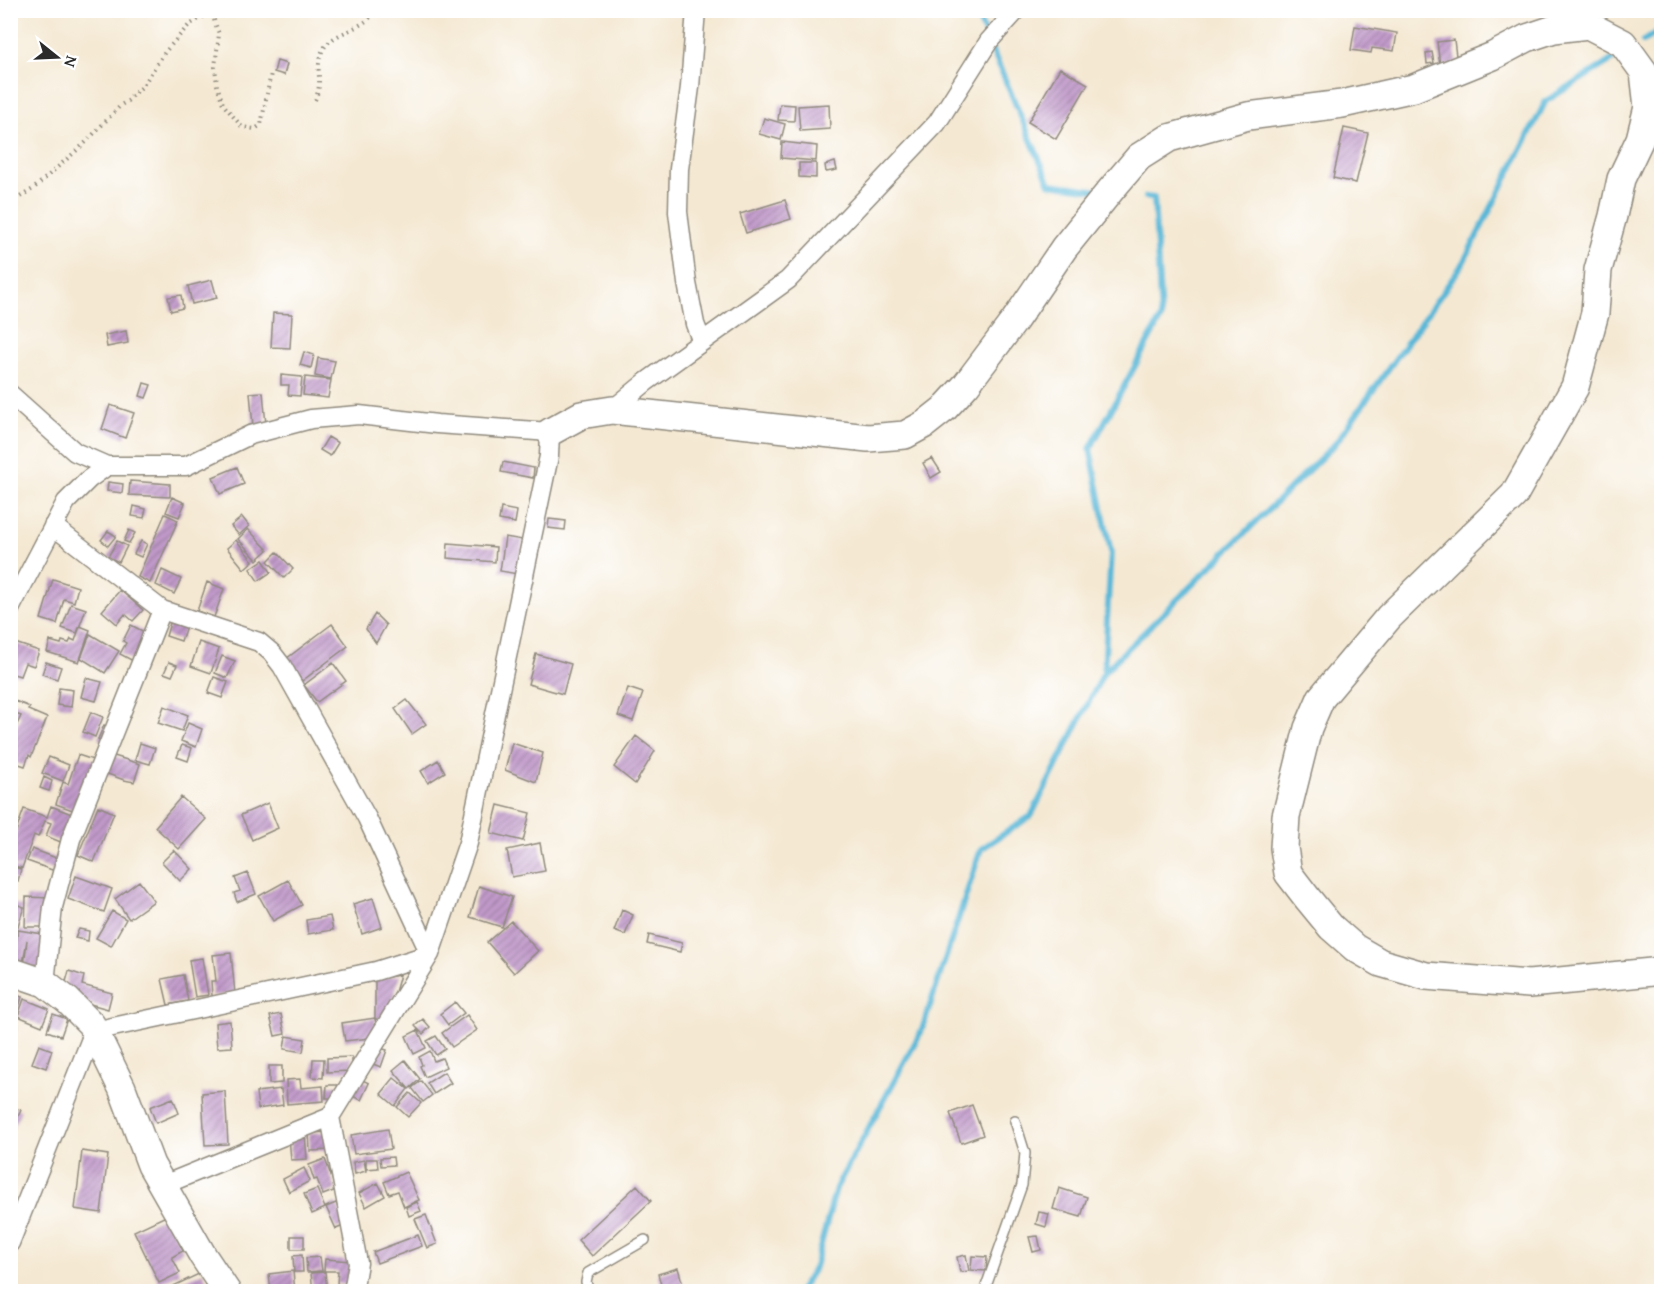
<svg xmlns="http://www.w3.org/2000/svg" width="1672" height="1302" viewBox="0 0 1672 1302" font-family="'Gentium Book Plus',serif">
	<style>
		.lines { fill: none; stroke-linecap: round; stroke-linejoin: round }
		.stream { stroke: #59b7d7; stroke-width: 6 }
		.building { fill: url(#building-hatch) }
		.lane-casing { stroke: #908a7e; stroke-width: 12 }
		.street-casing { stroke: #908a7e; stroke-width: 21 }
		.secondary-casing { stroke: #908a7e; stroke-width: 30 }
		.path { stroke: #908a7e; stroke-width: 4; stroke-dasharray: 1.5 4.5; stroke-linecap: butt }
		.lane { stroke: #fff; stroke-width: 9 }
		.street { stroke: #fff; stroke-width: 18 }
		.secondary { stroke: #fff; stroke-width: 27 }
	</style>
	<defs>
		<pattern id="building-hatch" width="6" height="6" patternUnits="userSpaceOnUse" patternTransform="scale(1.5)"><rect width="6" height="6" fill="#c19aca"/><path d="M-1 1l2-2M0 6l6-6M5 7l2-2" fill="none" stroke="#9d7ea4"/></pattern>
	</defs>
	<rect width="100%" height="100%" fill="#fff"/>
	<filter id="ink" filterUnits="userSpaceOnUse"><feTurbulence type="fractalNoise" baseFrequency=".0167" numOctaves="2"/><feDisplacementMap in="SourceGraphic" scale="12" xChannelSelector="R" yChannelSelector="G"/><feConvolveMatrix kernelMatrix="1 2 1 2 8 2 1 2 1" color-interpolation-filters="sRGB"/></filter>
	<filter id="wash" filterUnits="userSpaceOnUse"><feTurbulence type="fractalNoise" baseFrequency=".008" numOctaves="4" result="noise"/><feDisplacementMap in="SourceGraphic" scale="24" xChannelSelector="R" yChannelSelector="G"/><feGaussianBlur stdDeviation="1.35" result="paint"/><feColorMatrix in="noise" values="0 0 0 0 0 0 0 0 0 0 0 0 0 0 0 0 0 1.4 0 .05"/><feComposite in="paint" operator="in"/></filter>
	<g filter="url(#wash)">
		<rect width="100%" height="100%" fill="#f4e8d2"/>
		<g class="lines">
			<path class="stream" d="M975 10 1050 184 1100 191
				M1643 41 1662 30
				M1104 672 1111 552 1090 449 1161 318 1154 198 1146 197
				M799 1292 815 1267 836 1188 922 1030 981 849 1031 816 1104 672 1335 444 1462 265 1546 101 1612 60"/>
		</g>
		<g id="blocks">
			<path class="building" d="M1355 26 1397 33 1394 51 1372 48 1371 53 1351 50Z
				M1454 40 1457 64 1440 66 1437 42Z
				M1432 52 1434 63 1427 64 1426 53Z
				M277 61 287 64 284 75 274 72Z
				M1060 68 1088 84 1056 139 1028 122Z
				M780 104 795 105 794 121 778 120Z
				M829 104 830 129 800 131 798 106Z
				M764 118 785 124 781 140 759 134Z
				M1344 128 1368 133 1356 183 1333 178Z
				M782 142 817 146 816 161 781 158Z
				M835 162 837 170 826 172 825 165Z
				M799 163H816V178L799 177Z
				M785 200 791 219 746 233 740 214Z
				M212 280 217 298 192 304 188 286Z
				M181 295 183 308 171 311 168 297Z
				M273 313 292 314 290 348 271 347Z
				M126 331 128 343 107 347 105 335Z
				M304 352 314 355 311 368 300 365Z
				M318 358 335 361 331 379 315 376Z
				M281 375 302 377 300 396 288 395 289 385H281Z
				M305 377 331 380 328 398 303 395Z
				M144 383 151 385 146 398 140 396Z
				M263 392 266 425 253 426 250 393Z
				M110 405 134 413 125 438 102 429Z
				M328 437 338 443 330 456 320 450Z
				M932 458 941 472 931 478 923 463Z
				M503 462 534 468 533 478 501 472Z
				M237 467 244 484 220 494 213 477Z
				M130 481 170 484V497L129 495Z
				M108 482 123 484 122 493 107 491Z
				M172 497 185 503 179 517 166 512Z
				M134 506 146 509 144 518 132 516Z
				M501 508 517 511 515 523 499 520Z
				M165 514 178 520 150 583 138 577Z
				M242 517 249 526 239 535 231 526Z
				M549 519 566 521 565 530 548 528Z
				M248 529 268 550 257 560 238 539Z
				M129 530 135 533 129 543 124 541Z
				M108 531 116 536 108 546 101 540Z
				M505 537 523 540 518 574 500 571Z
				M236 540 253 561 244 569 227 548Z
				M117 541 127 546 119 562 108 557Z
				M141 541 147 544 141 557 134 554Z
				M448 543 496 547 495 562 447 558Z
				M277 552 293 569 284 578 268 561Z
				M263 560 271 572 258 581 250 569Z
				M162 570 181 579 174 594 156 585Z
				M53 579 78 587 74 602 64 599 57 624 41 619Z
				M207 582 224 589 214 617 197 611Z
				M120 590 143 610 133 621 125 614 117 624 102 611Z
				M71 604 86 609 77 633 62 628Z
				M375 614 386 625 376 643 366 629Z
				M171 620 186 626 181 641 166 636Z
				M332 624 348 646 302 681 286 659Z
				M131 625 150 635 135 662 120 654 126 643 123 641Z
				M80 626 90 630 79 662 47 652 50 641 61 644 62 641 69 643 71 639 75 641Z
				M90 634 119 651 105 673 81 658Z
				M12 642 39 651 34 666 25 663 20 676 10 673V648Z
				M199 642 219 649 211 673 191 666Z
				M536 654 571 664 563 694 528 684Z
				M222 656 235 661 227 678 215 673Z
				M46 662 61 667 57 679 42 674Z
				M169 662 177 665 172 676 164 673Z
				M333 663 346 681 317 702 304 685Z
				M214 677 228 682 222 698 208 693Z
				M86 678 102 682 96 701 81 697Z
				M59 688 73 690 71 707 57 705Z
				M628 688 643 693 633 721 618 716Z
				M407 700 426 724 412 734 395 709Z
				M15 701 30 707 28 710 47 718 31 757 29 755 25 766 10 761V740L21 716 11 712Z
				M164 706 188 715 182 731 158 723Z
				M91 712 103 717 95 737 83 732Z
				M188 723 202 729 196 747 181 741Z
				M104 725 115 730 109 743 98 739Z
				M636 736 655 751 635 784 614 767Z
				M140 743 155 748 150 764 135 760Z
				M512 743 543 753 536 782 505 770Z
				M182 745 192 748 188 761 177 757Z
				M78 755 96 761 78 812 56 804 63 782 68 784Z
				M111 755 140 764 134 782 124 780 105 773Z
				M49 757 69 765 63 781 42 773Z
				M438 760 445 772 428 783 421 771Z
				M44 777 52 781 49 791 40 788Z
				M181 797 206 819 179 849 155 827Z
				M268 803 278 828 252 840 241 815Z
				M498 805 530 813 523 841 491 833Z
				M51 806 79 817 68 845 46 836 51 823 45 821 38 837 34 835 22 868 10 865V848L24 809 47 817Z
				M98 806 114 813 94 862 78 855Z
				M540 843 545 871 512 877 507 850Z
				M32 849 59 859 55 871 27 861Z
				M174 850 192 869 180 881 162 862Z
				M11 867 21 869 18 881 10 879Z
				M248 873 256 894 237 902 234 893 240 891 235 878Z
				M76 876 112 889 104 912 68 899Z
				M288 880 302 905 273 921 259 896Z
				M139 881 154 901 129 919 115 899Z
				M479 886 512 897 502 927 470 917Z
				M26 897 51 898 50 927H25Z
				M373 898 382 927 362 934 353 904Z
				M10 902 24 907 17 929 10 927Z
				M622 910 633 915 625 935 614 931Z
				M112 911 126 919 111 946 96 938Z
				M330 916 333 930 308 934 306 920Z
				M511 921 538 951 514 973 487 942Z
				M79 929 89 931 88 941 75 938Z
				M18 930 49 935 45 970 24 967 27 940 23 963 10 961V942L16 943Z
				M649 935 682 943 680 952 647 944Z
				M231 953 235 994 212 996 211 981H216L213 955Z
				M202 958 208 995 195 997 189 960Z
				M69 971 84 976 82 985 112 993 108 1009 62 996Z
				M183 975 188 1001 168 1005 162 979Z
				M400 975 387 1019H375V979Z
				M10 993 22 997 15 1019 10 1018Z
				M24 999 49 1009 42 1026 18 1016Z
				M455 1002 464 1013 448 1025 440 1014Z
				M53 1014 67 1019 61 1036 47 1031Z
				M281 1014 285 1034 275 1036 270 1016Z
				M467 1015 477 1030 452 1047 442 1033Z
				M375 1018 378 1037 345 1041 342 1023Z
				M423 1019 430 1027 423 1034 415 1026Z
				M230 1021 232 1047 217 1048 215 1023Z
				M10 1025 17 1027 14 1038 10 1037Z
				M418 1030 426 1048 414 1054 406 1036Z
				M286 1036 305 1039 303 1052 284 1049Z
				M436 1036 445 1049 436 1055 427 1041Z
				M39 1045 52 1050 46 1068 32 1063Z
				M376 1047 387 1050 381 1067 370 1063Z
				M430 1051 434 1061 442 1058 446 1067 425 1077 420 1066 422 1065 419 1057Z
				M352 1057V1071L327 1072V1058Z
				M313 1059H324L323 1078 312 1077Z
				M405 1060 420 1079 409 1089 393 1070Z
				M269 1066H282V1083L269 1084Z
				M444 1072 451 1083 434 1094 427 1083Z
				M358 1078 369 1083 361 1100 350 1095Z
				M394 1078 408 1089 395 1106 381 1094Z
				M300 1079 301 1088 323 1086 324 1101 287 1104 286 1080Z
				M421 1081 432 1095 423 1102 412 1088Z
				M327 1085H340V1098H326Z
				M281 1089 283 1105 258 1109 256 1092Z
				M225 1091 228 1144 205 1145 202 1093Z
				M410 1093 421 1103 408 1117 397 1107Z
				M173 1098 179 1113 156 1123 150 1107Z
				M972 1105 983 1135 961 1143 950 1113Z
				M10 1107 21 1110 12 1131 10 1130Z
				M388 1129 391 1149 354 1154 351 1135Z
				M331 1132 332 1150 310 1151 309 1133Z
				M305 1135 307 1159 291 1160 289 1137Z
				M82 1151 108 1155 101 1213 75 1209Z
				M393 1157 394 1165 381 1166 380 1158Z
				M325 1159 336 1190 323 1195 317 1179 314 1180 309 1165Z
				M366 1159H377L378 1168 366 1169Z
				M364 1160 366 1171 355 1174 353 1162Z
				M304 1168 310 1181 289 1192 283 1179Z
				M406 1172 419 1200 404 1207 398 1191 389 1194 384 1182Z
				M378 1183 385 1196 366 1207 359 1193Z
				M637 1185 651 1201 592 1256 578 1240Z
				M1059 1188 1087 1197 1081 1217 1053 1209Z
				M317 1189 325 1208 312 1214 304 1194Z
				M417 1202 421 1211 409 1216 406 1207Z
				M336 1203 346 1225 336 1229 326 1207Z
				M1039 1212 1049 1214 1046 1227 1036 1224Z
				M426 1215 437 1244 427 1248 415 1219Z
				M166 1216 183 1251 172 1257 180 1273 159 1283 134 1231Z
				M418 1235 422 1246 377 1263 373 1252Z
				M291 1236H304V1249H291Z
				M1038 1236 1041 1250 1033 1252 1029 1237Z
				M302 1255 303 1272H294L293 1256Z
				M966 1255 969 1271 960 1272 957 1257Z
				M972 1256 987 1257 986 1271 971 1270Z
				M320 1257 322 1271 307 1272 306 1258Z
				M325 1259 351 1261 350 1285 337 1284 338 1271H324Z
				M678 1268 685 1292H663L658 1274Z
				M293 1271 295 1292H271L269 1274Z
				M203 1272 212 1292H171L169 1288Z
				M325 1272 327 1292H313L311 1273Z"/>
		</g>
	</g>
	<g filter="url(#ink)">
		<use href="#blocks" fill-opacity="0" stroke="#908a7e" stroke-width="1.5"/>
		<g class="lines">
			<defs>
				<path id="lane" d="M589 1292 586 1282 588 1273 645 1240
					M984 1292 1022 1185 1025 1153 1015 1121"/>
				<path id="street" d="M696 10 690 87 679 169 678 212 687 283 695 324 702 342
					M10 394 75 452 107 466H186L250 435 311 419 359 415 437 424 550 432 549 456 468 843 430 954 330 1117 358 1263 353 1292
					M612 410 646 382 788 280 937 123 989 41 1017 10
					M10 609 66 502 89 479 107 466
					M45 983 53 907 71 839 162 610 53 526
					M161 1186 330 1117
					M10 1243 94 1031 376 971 430 954 367 818 282 666 272 653 259 642 162 610"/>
				<path id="secondary" d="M550 432 581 415 612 410 868 438 905 435 925 424 944 409 966 385 1015 320 1064 248 1110 191 1139 157 1169 138 1248 116 1342 104 1414 88 1493 56 1527 38 1554 29 1588 25 1623 43 1644 72 1648 107 1640 139 1621 179 1613 216 1598 270 1595 313 1575 387 1514 495 1389 617 1321 698 1308 728 1286 816 1284 848 1288 873 1308 899 1331 927 1355 948 1381 963 1426 976 1529 984 1662 971
					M10 971 45 983 68 1001 91 1024 122 1088 151 1165 203 1256 227 1292"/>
			</defs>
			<use href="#lane" class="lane-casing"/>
			<use href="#street" class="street-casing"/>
			<use href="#secondary" class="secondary-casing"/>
			<path class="path" d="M212 14 219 34 215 67 217 85 223 104 242 127 255 129 261 125 271 73
				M315 100C323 81 316 75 320 58 325 36 346 34 363 23 368 20 373 15 377 10
				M10 203 33 189 85 143 121 105 129 100 133 94 142 87 165 52 189 25 215 10"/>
			<use href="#lane" class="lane"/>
			<use href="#street" class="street"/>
			<use href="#secondary" class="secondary"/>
		</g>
	</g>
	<rect width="1672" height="1302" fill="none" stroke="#fff" stroke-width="36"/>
	<g transform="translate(57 57) rotate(108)" stroke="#ffffff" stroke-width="4.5" paint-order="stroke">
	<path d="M0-4.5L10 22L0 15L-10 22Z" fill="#2b2b2b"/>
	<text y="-9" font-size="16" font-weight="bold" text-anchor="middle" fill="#2b2b2b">N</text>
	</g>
</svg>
